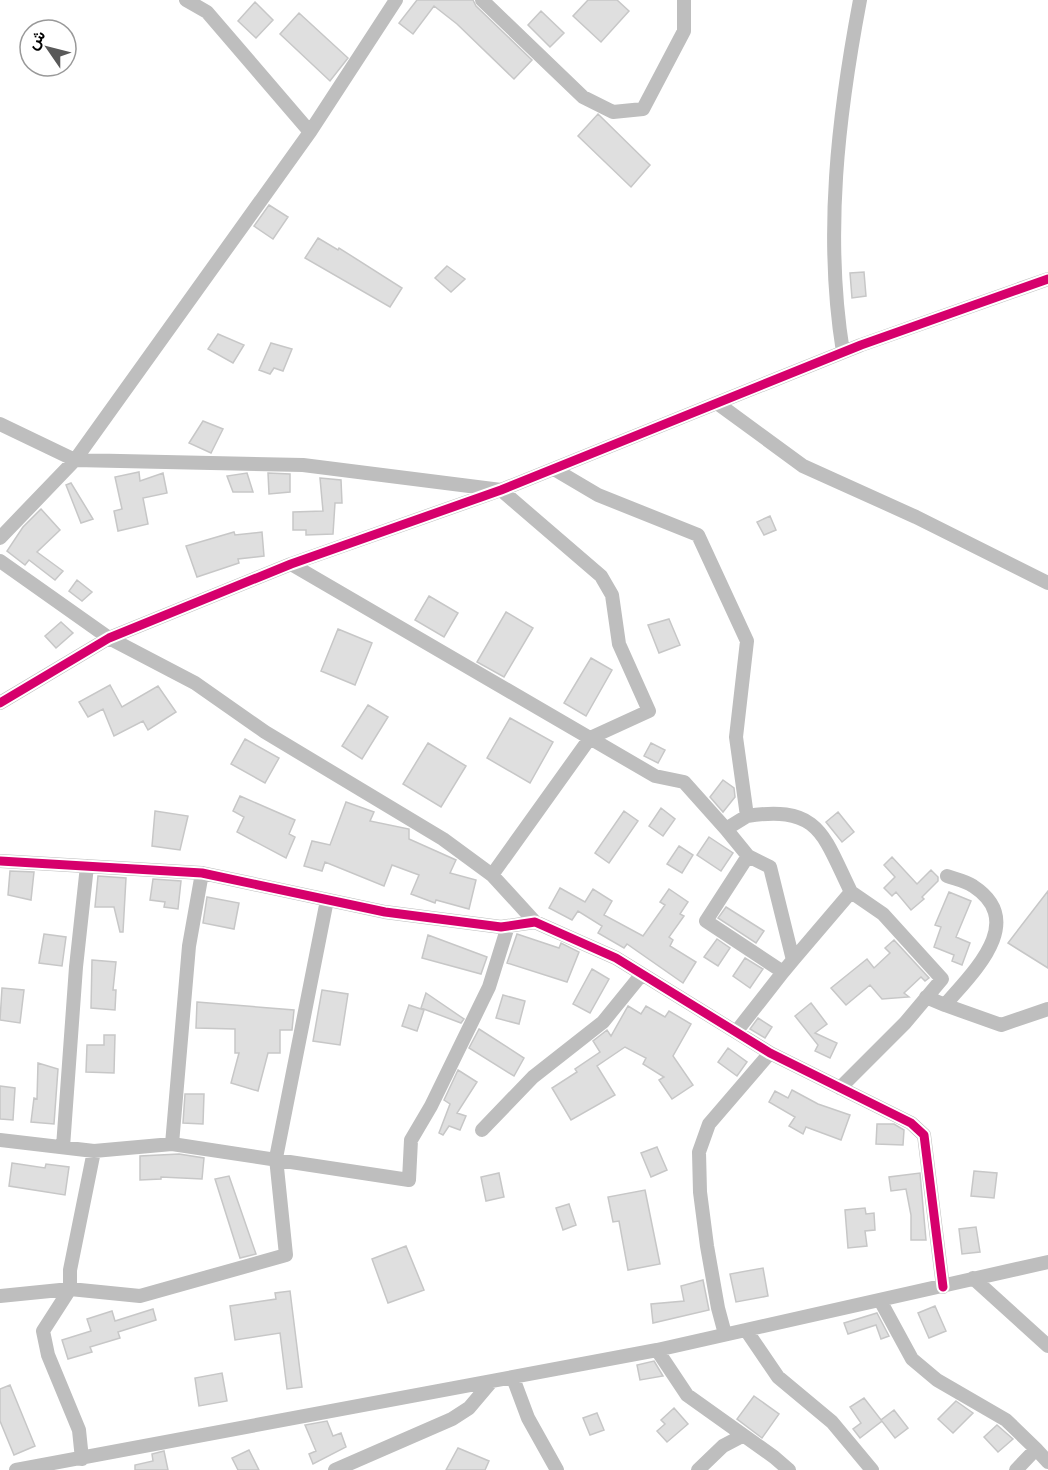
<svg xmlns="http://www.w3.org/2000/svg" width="1048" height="1470" viewBox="0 0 1048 1470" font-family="Barlow,Vazirmatn,sans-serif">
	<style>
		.building { fill: #dfdfdf; stroke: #c7c7c7; stroke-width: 1.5 }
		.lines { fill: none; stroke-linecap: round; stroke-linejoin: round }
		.minor { stroke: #bebebe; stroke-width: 14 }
		.cycleway-casing { stroke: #fff; stroke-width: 13 }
		.cycleway { stroke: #d6006c; stroke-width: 9 }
	</style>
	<rect width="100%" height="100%" fill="#fff"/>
	<path class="building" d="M417 0H473L476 6 532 60 514 79 457 24 434 6 413 34 399 23Z
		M588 0H617L629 11 601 42 573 16Z
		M255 2 273 20 256 38 238 21Z
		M541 11 564 33 550 47 528 25Z
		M299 13 348 58 330 81 280 34Z
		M598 114 650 165 631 187 578 136Z
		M269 205 288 217 273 239 254 226Z
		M318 238 338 250 339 248 402 288 390 307 305 258Z
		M447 266 465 279 451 292 435 278Z
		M864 272 866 296 852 298 850 273Z
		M218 334 244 345 233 363 208 349Z
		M271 343 292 349 283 371 274 368 270 374 259 370Z
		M203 421 223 429 211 453 189 443Z
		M139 472 140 481 163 473 167 493 143 498 148 524 118 531 114 511 122 509 115 477Z
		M247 473 253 492H233L227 476Z
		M268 473 290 474V492L269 494Z
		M320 478 341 480 342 503H335L333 534 306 535V530H293V512L323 511Z
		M71 483 93 519 81 523 66 485Z
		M41 509 60 530 37 552 63 571 55 580 29 560 25 565 7 551 23 527Z
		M770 516 776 530 764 535 757 522Z
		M234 532 235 535 262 532 264 556 238 559 239 563 197 577 186 546Z
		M77 580 92 592 82 601 69 591Z
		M429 596 458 613 444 637 415 620Z
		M506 612 533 628 504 677 477 662Z
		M669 619 680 645 659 653 648 625Z
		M61 622 73 633 56 648 45 636Z
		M338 629 372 643 355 685 321 671Z
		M591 658 612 670 586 716 564 703Z
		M110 685 122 707 158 686 176 712 148 730 143 721 114 736 103 709 88 717 79 702Z
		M368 705 388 717 362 759 342 746Z
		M510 718 553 742 530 783 487 758Z
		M245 739 279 758 265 783 231 764Z
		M428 743 466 766 441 807 403 784Z
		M651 743 665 750 658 763 644 756Z
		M723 780 734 788 735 797 723 812 710 797Z
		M240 796 295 820 289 834 295 837 286 858 237 832 244 817 233 811Z
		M346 802 374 812 370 821 409 829V839L456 860 450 873 476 880 469 909 436 900 435 903 411 894 419 875 392 865 384 886 325 862 322 871 304 866 312 841 330 845Z
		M661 808 675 819 663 836 649 826Z
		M155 811 188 816 180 850 152 846Z
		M624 811 638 821 609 863 595 853Z
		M838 812 854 832 842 842 826 822Z
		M709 837 733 853 721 871 697 855Z
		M679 846 693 855 682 873 667 864Z
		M892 857 917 884 931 870 938 877V881L922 897 924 899 911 910 896 892 892 896 884 888 895 877 884 865Z
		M10 871 34 872 31 900 8 895Z
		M98 876 126 878 123 932H120L114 907H95Z
		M153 879 181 881 178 909 164 907 165 902 150 900Z
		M560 888 585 902 593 889 612 901 604 915 643 936 665 905 660 902 669 889 688 902 680 914 684 916 669 937 673 940 670 946 696 962 683 983 627 944 624 948 598 933 602 926 578 911 572 920 549 908Z
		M1048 891V968L1008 943Z
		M949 892 971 901 956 937 970 943 962 965 952 961 954 955 934 947 941 927 935 925Z
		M207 897 239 903 234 929 203 923Z
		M726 907 764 931 756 943 718 918Z
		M44 934 66 937 62 966 39 963Z
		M517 934 559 948 561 943 579 952 567 982 507 963Z
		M428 935 487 957 481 974 422 958Z
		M717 939 730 948 718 966 704 957Z
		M894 940 929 978 925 981 921 977 904 993 909 997 882 999 870 985 846 1005 831 988 867 959 874 968 890 953 885 948Z
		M745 958 763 969 750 988 733 976Z
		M92 960 116 962 113 990H116L115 1010 91 1008Z
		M592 969 609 979 590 1013 573 1004Z
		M2 988 24 990 20 1023 0 1020Z
		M322 990 348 994 340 1045 313 1041Z
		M426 993 464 1019 461 1023 421 1008Z
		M503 995 525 1001 519 1024 496 1018Z
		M197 1002 294 1010 292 1030H280V1053H268L258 1091 231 1083 239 1053H235V1029L196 1028Z
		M811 1003 827 1024 815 1033 837 1043 830 1058 815 1051 818 1045 795 1016Z
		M409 1005 424 1010 417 1031 402 1026Z
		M628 1006 641 1014 646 1006 665 1017 669 1011 691 1024 673 1056 693 1085 672 1099 659 1080 664 1077 643 1064 646 1058 625 1047 597 1066 615 1095 571 1120 552 1088 577 1072 575 1069 600 1052 593 1041 607 1030 611 1036Z
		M758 1018 772 1027 765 1038 750 1029Z
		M479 1029 524 1058 514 1076 469 1048Z
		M104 1035H115L114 1073 86 1072 87 1045H104Z
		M728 1048 747 1062 737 1076 718 1062Z
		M38 1063 58 1069 54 1124 31 1122 34 1098 37 1099Z
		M458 1070 477 1082 457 1113 466 1116 460 1130 449 1126 443 1135 439 1133 450 1104 444 1100Z
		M0 1086 15 1088 13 1120 0 1119Z
		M792 1090 818 1104 850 1115 841 1140 806 1127 803 1134 789 1126 795 1117 769 1102 775 1091 788 1098Z
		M185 1094H204L203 1124 183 1123Z
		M877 1124H894L904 1130 903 1145 876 1144Z
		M657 1147 667 1170 651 1177 641 1153Z
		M179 1154 204 1158 202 1179 161 1177V1179L140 1180V1156Z
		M12 1163 45 1168 46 1164 69 1167 65 1195 9 1186Z
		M974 1171 997 1173 994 1198 971 1196Z
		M499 1173 504 1197 486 1201 481 1177Z
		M920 1173 926 1240H911V1215L906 1189 891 1191 889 1177Z
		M229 1176 256 1254 240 1258 215 1179Z
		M645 1190 660 1264 628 1270 619 1221 613 1222 608 1197Z
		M569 1204 576 1225 563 1230 556 1208Z
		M865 1208 866 1214 874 1213 875 1230 865 1231 867 1246 848 1248 845 1210Z
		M976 1227 980 1252 962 1254 959 1229Z
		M406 1246 424 1290 388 1303 372 1259Z
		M763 1268 768 1296 736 1302 730 1274Z
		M703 1280 709 1310 653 1323 651 1304 684 1301 681 1286Z
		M290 1291 302 1387 287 1389 280 1333 235 1340 230 1306 276 1299 275 1293Z
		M935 1306 946 1331 929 1338 918 1313Z
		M153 1309 156 1320 118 1332 120 1338 90 1347 92 1352 68 1359 62 1340 91 1331 87 1319 112 1311 115 1321Z
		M877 1313 889 1336 881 1339 876 1325 848 1334 844 1323Z
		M654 1361 663 1376 640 1380 637 1365Z
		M222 1373 227 1401 199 1406 195 1378Z
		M10 1385 35 1446 14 1455 0 1421V1389Z
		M754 1396 779 1414 762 1438 737 1419Z
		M864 1398 882 1421 860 1438 853 1429 861 1423 850 1407Z
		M956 1401 973 1413 953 1433 938 1419Z
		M674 1408 688 1424 667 1442 657 1431 665 1424 661 1420Z
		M894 1410 908 1428 895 1438 881 1420Z
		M597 1413 604 1430 590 1435 583 1418Z
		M327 1421 333 1436 341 1433 346 1447 313 1464 309 1454 316 1451 305 1425Z
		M997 1425 1013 1439 998 1452 984 1437Z
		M458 1448 489 1461 485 1470H446Z
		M249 1450 259 1470H238L232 1458Z
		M164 1451 168 1470H135V1465L153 1461 152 1454Z"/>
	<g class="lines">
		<path class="minor" d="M186 0 207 12 310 132
			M482 0 583 97 613 112 643 109 684 31V0
			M843 352C824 235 838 116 860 0
			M717 403 803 466 916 517 1048 583
			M0 424 75 460 303 465 501 490 601 576 612 595 619 644 649 711 590 738 492 875
			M0 538 75 460 310 132 396 0
			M0 561 109 638 195 683 265 732 443 839 492 875 535 922
			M291 564 655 776 684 782 726 829 747 816 736 737 747 641 698 535 598 495 554 469
			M0 703 109 638 291 564 501 490 861 345 1048 279
			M747 816C820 805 823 835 851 892L793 960
			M726 829 748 856 706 921 783 972 793 960 770 867 748 856
			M0 861 202 873 385 912 501 927 535 922 616 958 770 1053 911 1123 924 1135 943 1287
			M926 997 945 1005C972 973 1028 922 973 886 966 881 955 879 947 876
			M945 1005 1001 1025 1048 1009
			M736 1032 783 972
			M840 1088 905 1023 942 979 883 914 851 892
			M482 1130 533 1077 603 1022 642 974
			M0 1140 94 1151 172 1144 409 1180 411 1140 431 1106 489 987 508 926
			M172 1144 189 946 202 873
			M63 1147 76 967 87 866
			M973 1278 1048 1346
			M0 1296 70 1289 140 1296 286 1255 276 1158 327 900
			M881 1302 912 1359 937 1380 1006 1420 1036 1449 1016 1470
			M746 1330 778 1377 832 1422 872 1470
			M725 1334 718 1308 707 1246 700 1192 699 1152 709 1124 770 1053
			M657 1350 687 1395 774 1457 789 1470
			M513 1378 528 1418 557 1470
			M1036 1449 1048 1462
			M82 1459 79 1430 48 1355 43 1331 70 1289V1270L94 1151
			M16 1470 657 1350 1048 1262
			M335 1470 452 1419 469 1408 491 1382
			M698 1470 723 1446 742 1436"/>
		<defs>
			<path id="cycleway" d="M0 703 109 638 291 564 501 490 861 345 1048 279
				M0 861 202 873 385 912 501 927 535 922 616 958 770 1053 911 1123 924 1135 943 1287"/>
		</defs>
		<use href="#cycleway" class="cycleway-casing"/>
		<use href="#cycleway" class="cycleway"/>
	</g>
	<g transform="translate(48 48) rotate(305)"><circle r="28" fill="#ffffff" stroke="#999999" stroke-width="1.5"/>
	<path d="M0-4.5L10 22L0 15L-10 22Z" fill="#595959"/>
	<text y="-9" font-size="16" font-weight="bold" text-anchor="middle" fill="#000000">ش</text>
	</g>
</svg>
